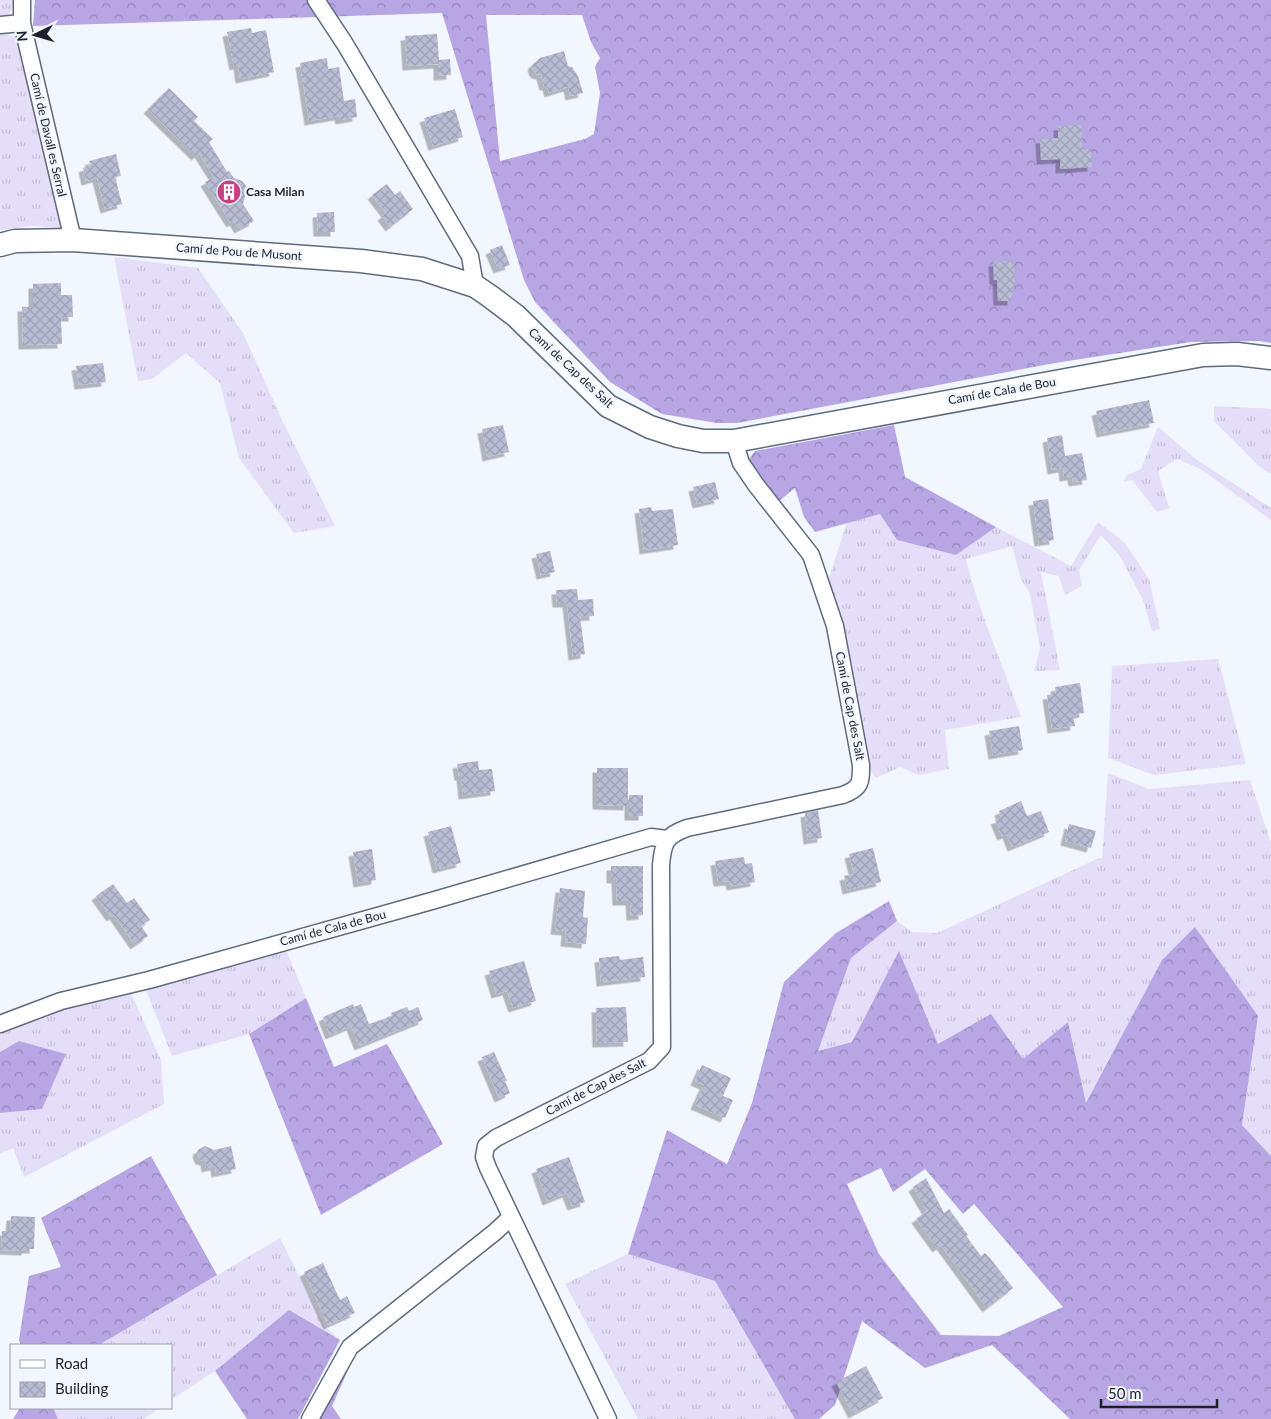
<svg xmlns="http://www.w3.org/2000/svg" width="1271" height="1419" viewBox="0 0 1271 1419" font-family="Lato,sans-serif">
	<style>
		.grass { fill: url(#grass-tufts) }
		.forest { fill: url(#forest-crowns); fill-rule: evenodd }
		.building { fill: url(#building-cross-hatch); filter: url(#shadow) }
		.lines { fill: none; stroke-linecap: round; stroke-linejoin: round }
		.street-casing { stroke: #5f6b7c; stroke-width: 19 }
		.secondary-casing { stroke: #5f6b7c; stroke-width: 25 }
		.street { stroke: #fff; stroke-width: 16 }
		.secondary { stroke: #fff; stroke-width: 22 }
		.labels { text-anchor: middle; stroke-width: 5; stroke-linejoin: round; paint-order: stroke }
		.street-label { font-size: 12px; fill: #1c2128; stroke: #f1f6ff }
		.poi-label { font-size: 12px; font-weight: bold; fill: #1c2128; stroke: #f1f6ff; text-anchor: start }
	</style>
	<defs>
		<pattern id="grass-tufts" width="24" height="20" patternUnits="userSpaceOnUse" patternTransform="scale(1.25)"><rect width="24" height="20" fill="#e5def9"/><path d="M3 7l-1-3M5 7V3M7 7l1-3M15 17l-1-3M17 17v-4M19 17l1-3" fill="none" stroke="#c4bed5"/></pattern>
		<pattern id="forest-crowns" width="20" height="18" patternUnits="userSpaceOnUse" patternTransform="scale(1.25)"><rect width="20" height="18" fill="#b7a5e4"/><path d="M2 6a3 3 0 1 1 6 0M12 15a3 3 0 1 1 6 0" fill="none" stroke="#9486b9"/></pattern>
		<pattern id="building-cross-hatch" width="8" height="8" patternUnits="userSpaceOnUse" patternTransform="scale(1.25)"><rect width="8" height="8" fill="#b9bdd4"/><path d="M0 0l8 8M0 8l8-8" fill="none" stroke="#9ea2b6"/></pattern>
		<filter id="shadow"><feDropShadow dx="-4.5" dy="4.5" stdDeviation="0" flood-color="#0004"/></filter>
	</defs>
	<rect width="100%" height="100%" fill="#f1f6ff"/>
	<path class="grass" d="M0 0H14V5L9 15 0 18Z
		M0 33H5L18 39 64 228 31 226 0 230Z
		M114 257 198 268 243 333 283 422 335 526 294 533 239 458 220 383 186 353 152 379 138 381Z
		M1214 406 1271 409V474L1261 468 1214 421Z
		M1158 427 1197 460 1271 508V520L1199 468 1177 459 1158 471 1169 508 1157 512 1132 480 1123 482 1127 475 1141 469Z
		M880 514 897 540 956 555 996 527 1071 566 1098 522 1125 543 1149 579 1160 629 1152 631 1143 600 1120 556 1101 535 1079 570 1082 586 1065 595 1059 576 1041 572 1060 670 1034 671 1040 648 1030 594 1021 579 1012 546 966 559C979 613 1003 665 1021 717L945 730 949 769 919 775 900 767 876 778 871 771 858 728 839 622 829 578 847 522Z
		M1218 659 1246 764 1154 775 1108 758 1112 666Z
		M1108 773 1149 789 1250 780 1271 843V1156L1242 1125 1258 1016 1162 960 1086 1104 1068 1022 1023 1060 938 1044 899 952 852 1042 817 1051 851 958 897 921 912 932 937 933 1099 858H1102Z
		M284 950 287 952 306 998 249 1034 172 1056 145 987Z
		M130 991 161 1060 164 1104 24 1177 13 1148 0 1154V1112L1 1113 66 1054 19 1041 0 1052V1031L58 1009Z
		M280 1238 324 1326 340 1340 289 1311 215 1371 171 1400V1345H99Z
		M628 1254 715 1281 795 1419H638L565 1284Z
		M53 1408H160L143 1419H58Z"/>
	<path class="forest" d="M35 0H1271V343L1259 341 1191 342 1055 363 737 423H717L662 414 610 382 535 302 524 280 442 13 33 26ZM486 15H582L591 42 600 58 595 67 600 93 594 134 585 139 500 161Z
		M894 425 905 477 996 527 956 555 897 540 880 514 815 532 804 517 795 488 779 501 757 474 749 459 755 451Z
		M889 901 897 921 851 958 818 1051 852 1042 899 951 938 1044 991 1014 1023 1059 1068 1022 1086 1103 1162 960 1195 927 1258 1016 1242 1125 1271 1156V1419H1070L992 1345 925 1368 862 1321 835 1405 819 1419H795L715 1281 628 1254 667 1130 727 1164 752 1103 784 982 836 933ZM881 1168 893 1192 925 1169 963 1214 974 1204 1063 1307 999 1336 941 1335 879 1254 847 1184Z
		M306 998 334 1067 387 1044 443 1144 321 1215 249 1034Z
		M19 1041 66 1054 42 1109 0 1113V1052Z
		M151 1156 217 1275 99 1345H21L19 1340 29 1276 61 1267 41 1218Z
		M289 1310 340 1340 298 1419H247L215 1371Z
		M351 1355 353 1359 332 1406 341 1419H315Z
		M20 1408H53L58 1419H13Z"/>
	<path class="building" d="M251 28 252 33 266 30 274 72 240 79 238 65 234 66 227 32Z
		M437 34 439 60 450 59 451 75 438 76V64L407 66 405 36Z
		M564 51 568 66 572 67 578 76 583 93 570 96 568 87 549 93 547 86H544L541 75 536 74 533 70 532 65 540 58Z
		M327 58 328 69 339 67 344 101 355 99 357 117 340 120 339 116 309 121 300 63Z
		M169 88 198 117 194 121 213 139 209 142 227 172 229 171 234 178 242 181 246 186 247 190 243 204 254 221 239 229 234 221 231 223 205 182 214 177 199 153 196 156 148 109Z
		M455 109 463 137 433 146 424 118Z
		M1081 125 1083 150 1091 149 1092 167 1060 169V159L1041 160 1040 139 1058 138V126Z
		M116 154 121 176 115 177 122 204 105 209 97 178 86 181 83 168 91 165 89 161Z
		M387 184 395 195 400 191 413 209 390 227 382 216 386 213 372 195Z
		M334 212 335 232H318L317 213Z
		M502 245 510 265 498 269 490 250Z
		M1014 261 1015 287H1012V301H998L997 280H994L993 262Z
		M61 283V295H72L73 317H61L62 344 23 345 22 307H33V284Z
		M103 363 106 382 79 385 76 366Z
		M1149 400 1154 423 1101 433 1096 411Z
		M503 425 509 452 487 457 482 429Z
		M1062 435 1065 456 1082 453 1087 480 1073 482 1072 476 1064 477 1063 468 1052 470 1047 438Z
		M715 482 719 499 697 504 693 487Z
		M1048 499 1054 540 1039 542 1033 501Z
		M651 507 652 511 673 509 678 545 644 550 639 509Z
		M550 551 555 572 541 575 536 554Z
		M577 589 578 600 593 599 594 616 580 617 585 654 573 656 567 603H557L556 590Z
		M1080 683 1084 713 1073 715 1075 726 1052 729 1047 695 1056 694 1055 687Z
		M1019 726 1023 750 993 755 989 731Z
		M478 761 479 770 492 769 495 791 463 795 461 776H459L457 764Z
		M597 768H628V806L597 805Z
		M629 795H643V816H629Z
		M1021 801 1027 816 1041 811 1049 832 1012 847 1007 834 1002 836 995 820 1001 818 999 811Z
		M818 810 822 838 808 840 805 813Z
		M1069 824 1096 831 1091 848 1065 841Z
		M451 826 461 863 437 869 428 832Z
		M873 848 881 882 847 890 844 876 854 874 849 854Z
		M372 849 376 880 358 883 353 852Z
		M744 857 745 864 752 863 755 882 731 886 730 881 718 882 715 861Z
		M611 866H643V915L631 916 630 901H617L616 879H611Z
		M113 884 127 903 134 898 150 920 141 926 148 936 135 945 114 915 111 917 96 896Z
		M560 888 585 891 583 917 588 918 586 944 565 942 566 931 555 930Z
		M619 956 620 960 643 957 645 977 601 982 599 958Z
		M524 961 536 1001 513 1008 507 991 496 994 489 971Z
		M353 1004 354 1007 361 1004 369 1024 392 1016 391 1013 407 1007 409 1011 418 1007 423 1020 359 1046 351 1026 330 1035 323 1017Z
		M626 1007 628 1042 597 1043 596 1008Z
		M494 1052 507 1081H505L510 1093 499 1098 482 1057Z
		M702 1065 731 1078 723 1096 733 1100 725 1118 695 1105 704 1085 695 1081Z
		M205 1146 214 1150 231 1146 236 1169 216 1173 215 1166 206 1168 205 1161 200 1160 197 1153 198 1150Z
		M569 1157 585 1202 572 1206 567 1193 547 1201 536 1169Z
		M926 1178 944 1213 949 1209 968 1235 966 1236 981 1256 985 1253 990 1258 1013 1288 987 1308 941 1245 937 1248 916 1219 927 1211 913 1187Z
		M11 1216 35 1217 34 1249H26V1251L1 1250 2 1231H10Z
		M323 1263 340 1300 347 1296 355 1313 328 1325 304 1272Z
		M866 1366 883 1398 853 1414 836 1382Z"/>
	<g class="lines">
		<defs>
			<path id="street" d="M22 0V23L73 240
				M316 0 345 44 470 256 475 286
				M0 25 22 23
				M0 1024 61 1001 149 980 435 900 651 837 667 839
				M310 1419 350 1347 495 1232 511 1217
				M608 1419 488 1168 484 1157 486 1146 496 1138 649 1061 662 1047 661 865C663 843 665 836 687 828L843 795C861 788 861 783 861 765L835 626 811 555 756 485 741 463 734 441"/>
			<path id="secondary" d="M0 245 15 241 73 240 361 261 422 269 475 286 491 297 516 316 608 406 650 427 678 436 703 441H734L1203 355 1237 354 1271 358"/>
		</defs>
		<use href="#street" class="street-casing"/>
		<use href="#secondary" class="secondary-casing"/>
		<use href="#street" class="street"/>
		<use href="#secondary" class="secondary"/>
	</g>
	<defs>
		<symbol id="building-disc" viewBox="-11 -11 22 22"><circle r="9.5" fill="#c74181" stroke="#f1f6ff"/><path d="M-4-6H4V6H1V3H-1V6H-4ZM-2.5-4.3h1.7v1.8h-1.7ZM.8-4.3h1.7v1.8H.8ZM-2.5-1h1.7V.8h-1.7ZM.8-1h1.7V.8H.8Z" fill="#fff"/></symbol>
	</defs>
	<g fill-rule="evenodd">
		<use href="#building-disc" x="215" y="178" width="28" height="28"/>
	</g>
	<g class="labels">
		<g class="street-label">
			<text transform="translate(48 135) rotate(77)" y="4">Camí de Davall es Serral</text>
			<text transform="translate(239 252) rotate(4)" y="4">Camí de Pou de Musont</text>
			<text transform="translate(571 368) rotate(43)" y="4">Camí de Cap des Salt</text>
			<text transform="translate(1002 391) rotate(-10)" y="4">Camí de Cala de Bou</text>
			<text transform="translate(850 706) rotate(79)" y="4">Camí de Cap des Salt</text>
			<text transform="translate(333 928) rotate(-15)" y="4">Camí de Cala de Bou</text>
			<text transform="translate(596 1087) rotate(-27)" y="4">Camí de Cap des Salt</text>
		</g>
		<g class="poi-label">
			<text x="246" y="196">Casa Milan</text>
		</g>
	</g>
	<rect x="10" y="1344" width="162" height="65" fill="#f1f6ff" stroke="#9ca1a9"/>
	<rect x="20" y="1360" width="25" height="8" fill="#ffffff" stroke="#9ca1a9"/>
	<text x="55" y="1369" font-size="15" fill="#1c2128">Road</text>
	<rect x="20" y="1382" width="25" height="15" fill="url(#building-cross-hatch)" stroke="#9ca1a9"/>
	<text x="55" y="1394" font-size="15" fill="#1c2128">Building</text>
	<g transform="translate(35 35) rotate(265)" stroke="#f1f6ff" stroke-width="4" paint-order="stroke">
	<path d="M0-4L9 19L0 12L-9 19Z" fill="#1c2128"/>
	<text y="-8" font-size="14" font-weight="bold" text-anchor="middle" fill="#1c2128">N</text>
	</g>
	<path d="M1101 1399v8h116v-8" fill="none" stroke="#1c2128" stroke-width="2.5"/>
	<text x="1108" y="1399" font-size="15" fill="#1c2128" stroke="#f1f6ff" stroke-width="4" paint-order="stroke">50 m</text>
</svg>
